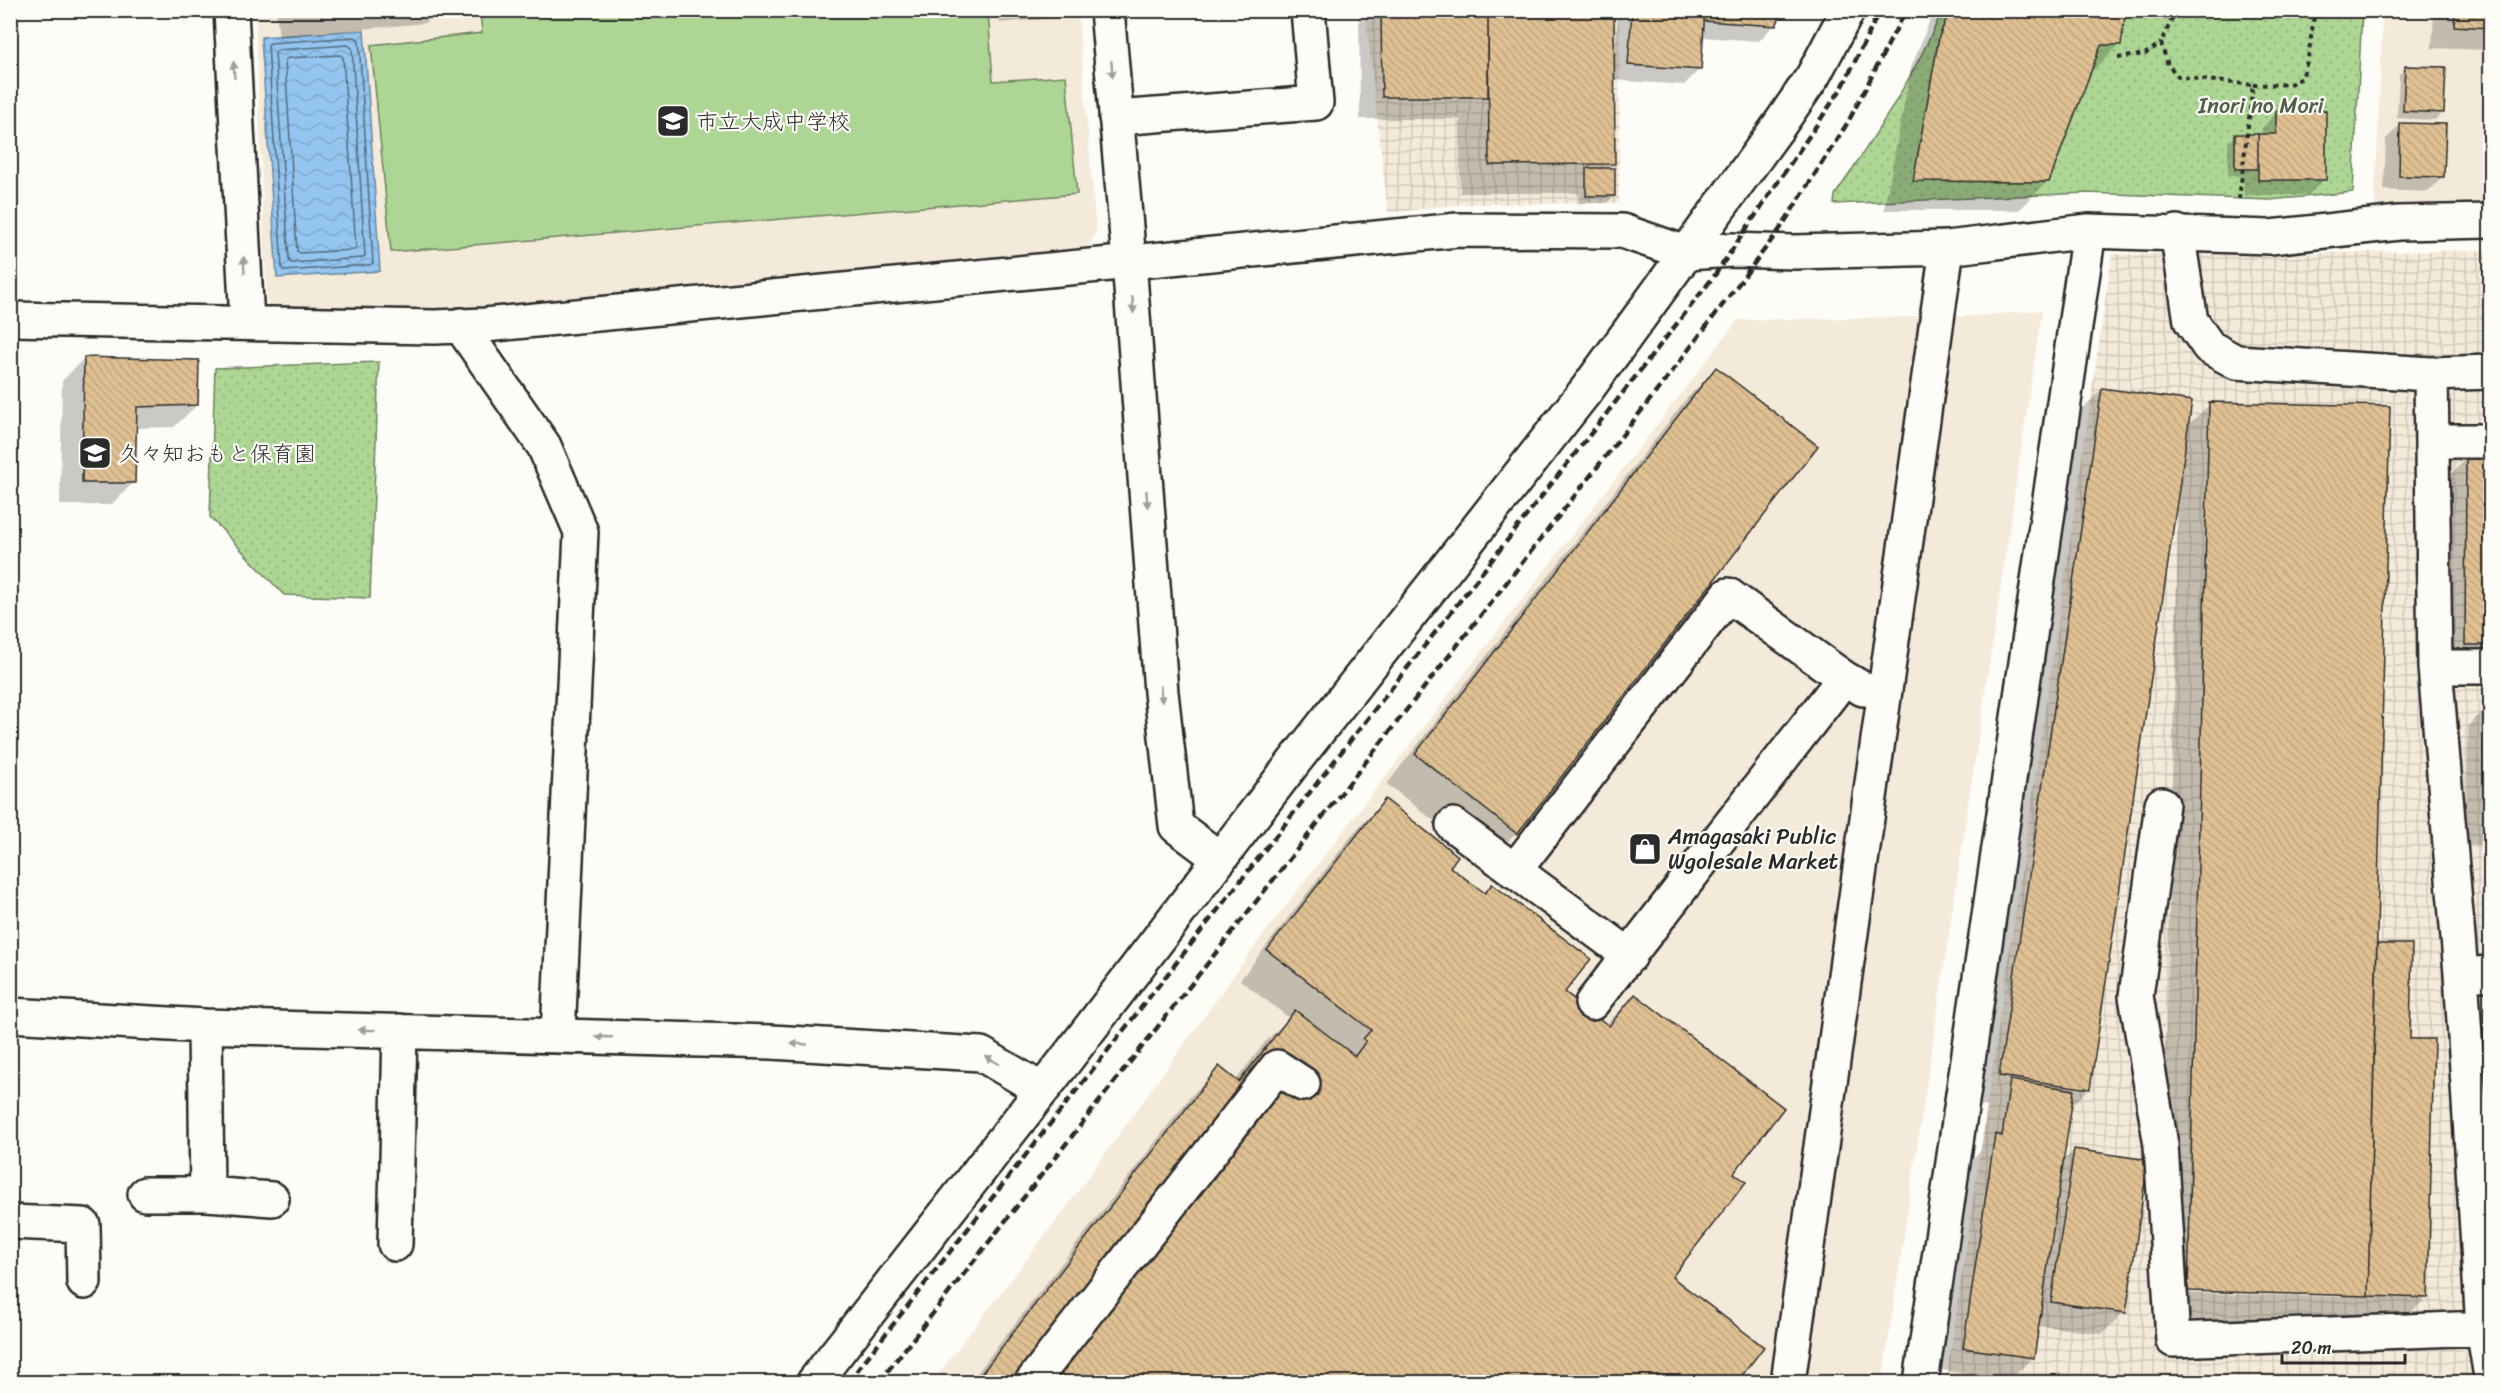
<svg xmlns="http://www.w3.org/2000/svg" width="2501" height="1393" viewBox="0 0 2501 1393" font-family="Sriracha,'Klee One',sans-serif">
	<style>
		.built { fill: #f4ead9 }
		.industrial { fill: url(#industrial-grid) }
		.green { fill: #add694; stroke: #6c8060; stroke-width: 1.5 }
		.park { fill: url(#park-dots); stroke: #6c8060; stroke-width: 1.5 }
		.water { fill: url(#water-waves); stroke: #6987a1; stroke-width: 1.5 }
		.shadow { fill: #0003; fill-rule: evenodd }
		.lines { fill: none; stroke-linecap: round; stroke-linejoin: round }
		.shore { stroke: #55697a; stroke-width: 1.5 }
		.building { fill: url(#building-back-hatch); stroke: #2b2b2b; stroke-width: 1.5 }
		.minor-casing { stroke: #2b2b2b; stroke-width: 38 }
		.path { stroke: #2b2b2b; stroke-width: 4; stroke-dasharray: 4.5 4.5; stroke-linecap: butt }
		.minor { stroke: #fdfcf7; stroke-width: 33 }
		.rail { stroke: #2b2b2b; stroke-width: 4.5; stroke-dasharray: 9 4.5; stroke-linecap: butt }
		.oneway { fill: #9e9e9b }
		.labels { text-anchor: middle; stroke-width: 4.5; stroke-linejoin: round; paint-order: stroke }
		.park-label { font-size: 22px; fill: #525e4a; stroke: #fdfcf7 }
		.poi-label { font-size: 22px; fill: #2b2b2b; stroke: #fdfcf7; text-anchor: start }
	</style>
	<defs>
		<pattern id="industrial-grid" width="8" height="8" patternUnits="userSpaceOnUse" patternTransform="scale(1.5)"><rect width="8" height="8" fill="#f4ead9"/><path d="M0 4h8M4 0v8" fill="none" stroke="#d1c9ba"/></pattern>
		<pattern id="park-dots" width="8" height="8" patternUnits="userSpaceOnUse" patternTransform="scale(1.5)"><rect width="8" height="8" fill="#add694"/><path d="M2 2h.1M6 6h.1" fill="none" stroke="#95b880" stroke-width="1.8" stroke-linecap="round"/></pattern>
		<pattern id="water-waves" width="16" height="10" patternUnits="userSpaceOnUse" patternTransform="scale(1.5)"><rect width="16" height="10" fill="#93c5f0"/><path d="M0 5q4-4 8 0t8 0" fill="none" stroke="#7fa9ce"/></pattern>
		<pattern id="building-back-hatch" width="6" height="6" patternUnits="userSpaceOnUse" patternTransform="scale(1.5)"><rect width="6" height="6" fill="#dfc092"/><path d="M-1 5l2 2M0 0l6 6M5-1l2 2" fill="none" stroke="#c0a57e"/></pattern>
	</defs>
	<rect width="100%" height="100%" fill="#fdfcf7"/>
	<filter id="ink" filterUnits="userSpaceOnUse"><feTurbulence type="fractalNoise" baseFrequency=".0167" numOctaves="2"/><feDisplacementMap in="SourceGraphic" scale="12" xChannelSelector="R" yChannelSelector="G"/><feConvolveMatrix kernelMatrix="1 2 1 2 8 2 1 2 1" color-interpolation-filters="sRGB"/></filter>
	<g filter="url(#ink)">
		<path class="built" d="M255 11H1078L1096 232 1087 251 482 312H267Z
			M2383 11H2490V221L2374 226Z
			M2042 310 1882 1382H932L1063 1212 1263 935 1738 320 1975 316Z"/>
		<path class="industrial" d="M1365 11H1620L1619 203 1464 204 1388 213Z
			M2490 250V1382H1946L2112 254H2259Z"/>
		<path class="green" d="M480 11H988L993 81 1066 76 1077 194 391 252 371 45 482 33Z"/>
		<path class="park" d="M1942 11H2362L2353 192 2270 200 2086 193 1834 204 1835 195C1875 136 1914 77 1942 11Z
			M379 362 370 598 284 595 210 517 215 368Z"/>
		<path class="water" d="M364 30 380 271 277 278 261 37Z"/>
		<path class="shadow" d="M276 10H437L425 23 279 37Z
			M999 10H1065L1057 18 1000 23Z
			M1359 10H1612L1613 53H1615L1618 10H1781L1774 25 1759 41 1702 37 1700 69 1684 85 1613 80V164L1608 169 1614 196 1607 203H1579V193H1460V119H1360Z
			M1934 10H2124L2119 45 2089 74 2048 181 2019 210H1884L1911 68Z
			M2316 10H2337L2331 17 2316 15Z
			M2434 10H2490V47L2488 50 2432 48Z
			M2406 67 2442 112 2435 120 2397 118 2399 75Z
			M2277 112 2324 179 2309 195H2244L2243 176H2228V143L2236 136H2262V128Z
			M2401 124 2443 177 2428 192 2384 190 2386 139Z
			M84 358 197 405 174 427 135 428 133 483 111 505H60L62 381Z
			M1716 369 1516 833 1487 862 1387 784 1687 398Z
			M2102 389 2187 426 2210 404 2375 945 2411 946 2408 1040 2427 1297 2404 1319 2338 1325 2159 1320 2179 492H2177L2089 1089 2070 1108 2061 1163 2074 1150 2124 1312 2102 1334 2037 1325 2032 1358 2010 1380 1941 1370 1973 1158 1981 1150 1988 1107 1971 1104 2073 418ZM2180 1290 2341 1294V1297L2180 1293Z
			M2467 458H2490V674H2436L2438 487Z
			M2490 704V845H2466L2468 726Z
			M1385 801 1448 867 1483 894 1492 886 1563 992 1605 1025 1635 996 1732 1173 1670 1277 1762 1348 1735 1382H970L1190 1097 1219 1068 1235 1081 1266 1041 1289 1018 1240 980 1356 830Z
			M2490 847V968L2484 967 2485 852Z"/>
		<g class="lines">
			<path class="shore" d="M355 37 359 40 373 263 370 265 284 271 282 268 268 45 270 43Z
				M348 45 352 48 365 256 362 258 291 263 289 260 275 52 278 50Z
				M340 55 343 57 356 248 353 250 300 253 297 251 285 60 288 58Z"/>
		</g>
		<path class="building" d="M1381 10H1488V97H1382Z
			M1488 10H1614L1615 164 1489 165Z
			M1632 10H1705L1701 70 1628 65Z
			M1705 10H1783L1776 26 1704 21Z
			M1950 10H2126L2121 45H2101L2049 182 1913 181 1939 37Z
			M2455 10H2490V28L2454 26Z
			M2405 66 2446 67 2444 113 2403 111Z
			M2326 110V180H2258V134H2276V111Z
			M2400 123 2446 124 2444 177 2399 176Z
			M2235 134H2258V169H2235Z
			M1586 168H1615V196H1586Z
			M84 357 199 360 198 405 137 407 135 483H82Z
			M1716 367 1818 446 1517 834 1415 754Z
			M2102 388 2192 401 2090 1089 1999 1076Z
			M2209 402 2390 406 2368 1296 2188 1291Z
			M2466 457H2490V645H2465Z
			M1385 799 1458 856 1450 867 1485 893 1492 884 1591 959 1565 992 1609 1026 1635 994 1784 1108 1734 1173 1746 1182 1672 1277 1764 1347 1737 1382H975L1219 1066 1239 1082 1295 1010 1355 1056 1366 1041 1363 1039 1371 1030 1267 950Z
			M2377 944H2412L2410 1039H2434L2428 1298 2368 1296Z
			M2010 1080 2074 1090 2034 1358 1963 1348 1995 1134 2002 1136Z
			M2074 1149 2148 1160 2126 1313 2051 1302Z"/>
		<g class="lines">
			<defs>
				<path id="minor" d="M231 10 247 323
					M1107 10 1129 261 1161 692 1176 826 1220 859
					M1116 118 1316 103 1308 10
					M2177 232 2191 321 2209 347 2236 362 2431 374 2435 667 2461 973 2483 1328 2490 1371
					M10 319 435 327 485 325 1458 230 1622 231 1686 253 1732 250 1794 252 1947 248 2089 231 2270 237 2399 223 2490 221
					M460 325 544 446 581 532 558 1036
					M2431 374 2490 372
					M2432 441H2490
					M2435 667H2490
					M2162 804 2136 996 2161 1145 2173 1340 2483 1328
					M1453 825 1630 956
					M1514 871 1728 595 1844 678
					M2461 973 2490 974
					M1592 1003 1844 678 1863 689
					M10 1015 205 1026 771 1042 981 1054 1042 1090
					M205 1026 207 1194
					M145 1194H207L272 1199
					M10 1222 83 1225 84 1282
					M395 1244 400 1031
					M814 1382 1065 1061 1294 762 1588 388 1778 127 1813 76 1848 10
					M1032 1382 1277 1067 1303 1084
					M1788 1382 1947 248
					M1921 1382 2089 231"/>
			</defs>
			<use href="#minor" class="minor-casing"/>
			<path class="path" d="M2176 10 2161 43 2168 65 2179 77 2253 85 2239 199
				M2118 58 2145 54 2161 43
				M2253 85 2290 84 2302 78 2308 58 2315 10"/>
			<use href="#minor" class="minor"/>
			<path class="rail" d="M848 1382 1715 275 1843 86 1880 10
				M879 1382 1671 373 1780 229 1848 122 1906 10"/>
		</g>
		<defs><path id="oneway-solid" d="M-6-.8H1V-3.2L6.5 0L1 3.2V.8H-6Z" transform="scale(1.5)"/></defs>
		<g class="oneway">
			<use href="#oneway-solid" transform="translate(1112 69) rotate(85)"/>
			<use href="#oneway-solid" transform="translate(234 70) rotate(-93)"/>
			<use href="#oneway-solid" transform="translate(244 265) rotate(-93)"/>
			<use href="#oneway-solid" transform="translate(1133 305) rotate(86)"/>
			<use href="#oneway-solid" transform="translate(1147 499) rotate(86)"/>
			<use href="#oneway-solid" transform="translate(1161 694) rotate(84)"/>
			<use href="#oneway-solid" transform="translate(367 1030) rotate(-179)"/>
			<use href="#oneway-solid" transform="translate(604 1037) rotate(-178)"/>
			<use href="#oneway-solid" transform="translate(799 1044) rotate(-177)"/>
			<use href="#oneway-solid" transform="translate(992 1060) rotate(-150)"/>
		</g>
	</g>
	<defs>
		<symbol id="school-square" viewBox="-11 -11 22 22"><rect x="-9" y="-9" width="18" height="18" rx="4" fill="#2b2b2b" stroke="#fdfcf7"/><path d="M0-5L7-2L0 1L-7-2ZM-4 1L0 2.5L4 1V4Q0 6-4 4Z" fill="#fff"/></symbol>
		<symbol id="shop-square" viewBox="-11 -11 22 22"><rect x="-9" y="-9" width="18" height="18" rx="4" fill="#2b2b2b" stroke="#fdfcf7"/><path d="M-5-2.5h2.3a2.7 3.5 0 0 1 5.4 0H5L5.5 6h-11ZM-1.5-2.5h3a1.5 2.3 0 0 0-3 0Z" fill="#fff"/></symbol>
	</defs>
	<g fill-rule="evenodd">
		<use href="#school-square" x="654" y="102" width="38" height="38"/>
		<use href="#school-square" x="76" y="434" width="38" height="38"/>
		<use href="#shop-square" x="1626" y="830" width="38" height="38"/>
	</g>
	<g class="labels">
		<g class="park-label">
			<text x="2261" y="113">Inori no Mori</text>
		</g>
		<g class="poi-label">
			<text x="696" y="129">市立大成中学校</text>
			<text x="118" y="461">久々知おもと保育園</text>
			<text x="1668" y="844">Amagasaki Public<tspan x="1668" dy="25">Wgolesale Market</tspan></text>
		</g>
	</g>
	<rect width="2501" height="1393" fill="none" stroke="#fdfcf7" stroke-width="36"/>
	<rect x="18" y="18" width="2465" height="1357" fill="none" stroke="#2b2b2b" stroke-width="2" filter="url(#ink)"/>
	<path d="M2282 1354v9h123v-9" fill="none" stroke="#2b2b2b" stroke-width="3"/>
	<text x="2291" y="1354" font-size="18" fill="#2b2b2b" stroke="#fdfcf7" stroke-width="4.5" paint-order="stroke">20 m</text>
</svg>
